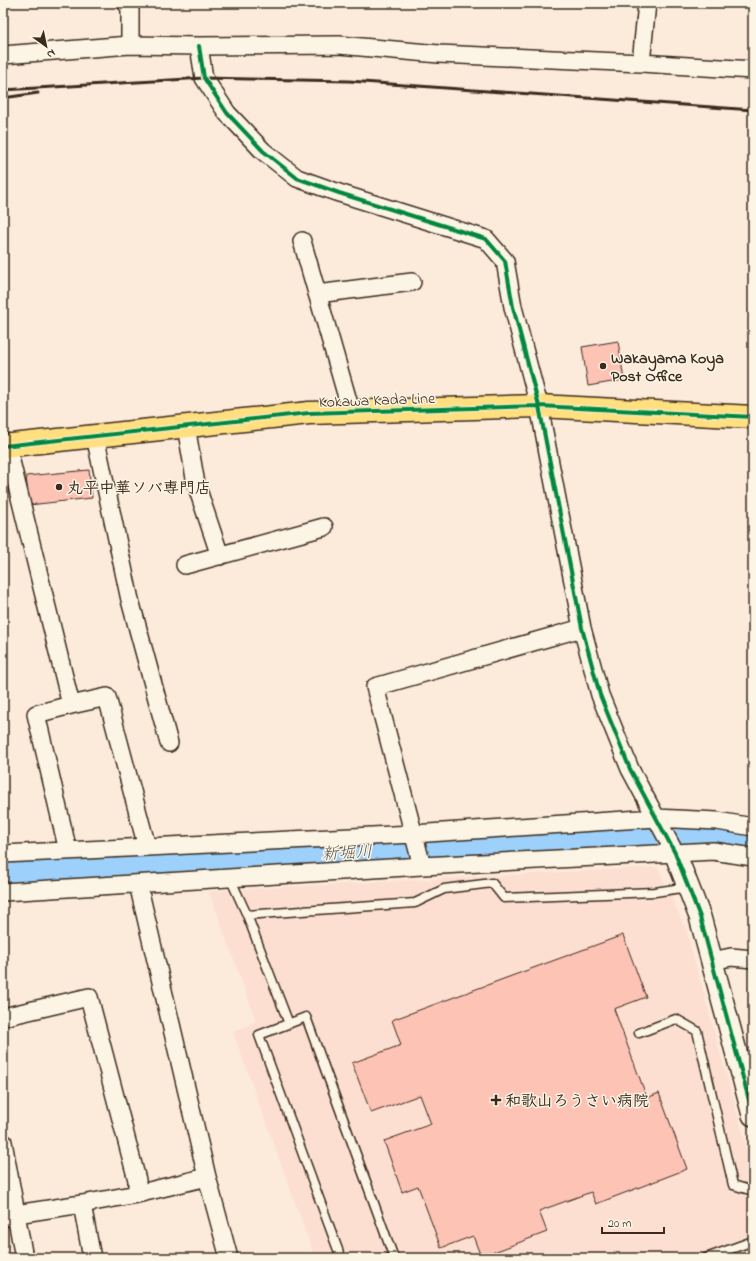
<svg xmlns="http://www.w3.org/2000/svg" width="756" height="1261" viewBox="0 0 756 1261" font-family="'Indie Flower','Klee One',sans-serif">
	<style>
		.built { fill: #fcdfd0 }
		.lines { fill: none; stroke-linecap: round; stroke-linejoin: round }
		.stream { stroke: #768ea3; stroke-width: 6 }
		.river { stroke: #9dd1fb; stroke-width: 37 }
		.building { fill: #fdc3b5; stroke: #3b2a1e }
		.service-casing { stroke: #3b2a1e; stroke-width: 11 }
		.minor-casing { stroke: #3b2a1e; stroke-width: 20 }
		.tertiary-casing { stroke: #3b2a1e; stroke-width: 24 }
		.primary-casing { stroke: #3b2a1e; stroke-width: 25 }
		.service { stroke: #fcf5e5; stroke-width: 8 }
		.minor { stroke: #fcf5e5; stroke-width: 17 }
		.tertiary { stroke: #fcf5e5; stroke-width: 21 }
		.primary { stroke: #ffdf80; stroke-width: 22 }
		.rail { stroke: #3b2a1e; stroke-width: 3 }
		.cycleway-casing { stroke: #fcf5e5; stroke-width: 6 }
		.cycleway { stroke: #00873e; stroke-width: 4 }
		.poi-dot { fill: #3b2a1e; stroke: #fcf5e5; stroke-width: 1.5 }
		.labels { text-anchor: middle; stroke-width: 3; stroke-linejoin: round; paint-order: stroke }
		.poi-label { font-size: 16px; font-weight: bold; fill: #3b2a1e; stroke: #fcf5e5; text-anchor: start }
		.street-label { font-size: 16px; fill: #3b2a1e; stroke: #fcf5e5 }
		.water-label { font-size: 17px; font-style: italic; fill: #545455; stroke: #fcf5e5 }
	</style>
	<rect width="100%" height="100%" fill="#fcebdb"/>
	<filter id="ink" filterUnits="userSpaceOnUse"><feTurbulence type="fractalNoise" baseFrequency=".025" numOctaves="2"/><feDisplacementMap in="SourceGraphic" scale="8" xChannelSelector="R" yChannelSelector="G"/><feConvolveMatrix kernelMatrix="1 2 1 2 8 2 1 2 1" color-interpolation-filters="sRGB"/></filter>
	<g filter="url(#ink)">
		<path class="built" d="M658 867 686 930 753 1169V1258H315L233 1032 256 1021 209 891Z"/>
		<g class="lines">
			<path class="stream" d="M691 833 698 845"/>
			<path class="river" d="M3 871 691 833 753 841"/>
		</g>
		<path class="building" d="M618 341 624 380 588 386 582 347Z
			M89 470 92 498 29 505 26 476Z
			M623 935 646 997 614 1009 647 1098 659 1093 687 1169 596 1204 591 1192 539 1211 547 1232 481 1257 473 1236 441 1248 418 1186 402 1192 384 1141 431 1124 420 1095 371 1113 352 1063 401 1045 392 1020Z"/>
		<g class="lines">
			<defs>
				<path id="service" d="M230 878 247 915 415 903 444 889 492 883 504 898 655 892 688 887
					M247 915 289 1024
					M639 1033 676 1019 697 1031 733 1185 753 1191
					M341 1258 259 1035 306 1017 394 1258
					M706 1258 753 1241"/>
				<path id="minor" d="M126 3 130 7V45
					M199 46 204 78 227 113 263 151 297 178 339 193 486 239 505 261 513 307 539 406 582 628 600 695 630 769 675 853
					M3 55 130 45 199 46 339 45 439 54 641 63 753 70
					M641 63 647 3
					M302 241 351 411
					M317 294 412 282
					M186 426 196 484 220 556
					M95 436 130 600 169 743
					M7 445 71 705 107 697 147 847
					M185 565 324 527
					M68 851 36 714 71 705
					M3 854 413 834 656 818 717 821 753 827
					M422 866 375 687 582 628
					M3 892 422 866 675 853 713 851 753 857
					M712 961 731 957 753 959
					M3 1017 89 997 137 1180V1194L82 1204 92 1258
					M3 1142 24 1258
					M207 1177 229 1258
					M137 1194 207 1177 138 884
					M3 1218 16 1214 82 1204"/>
				<path id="tertiary" d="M675 853 700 917 753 1115"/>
				<path id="primary" d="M3 446 309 413 539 406 753 417"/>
			</defs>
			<use href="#service" class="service-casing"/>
			<use href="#minor" class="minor-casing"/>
			<use href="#tertiary" class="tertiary-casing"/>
			<use href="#primary" class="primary-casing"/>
			<use href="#service" class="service"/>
			<use href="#minor" class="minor"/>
			<use href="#tertiary" class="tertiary"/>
			<use href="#primary" class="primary"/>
			<path class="rail" d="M3 90 204 78 349 81 753 110
				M3 98 38 93"/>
			<defs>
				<path id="cycleway" d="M199 46 204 78 227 113 263 151 297 178 339 193 486 239 505 261 513 307 539 406 582 628 600 695 630 769 675 853 700 917 753 1115
					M3 446 309 413 539 406 753 417"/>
			</defs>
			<use href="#cycleway" class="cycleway-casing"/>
			<use href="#cycleway" class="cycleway"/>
		</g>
	</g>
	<g class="poi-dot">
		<circle cx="603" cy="366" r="4"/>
		<circle cx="59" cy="487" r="4"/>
		<path d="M494 1094h4v4h4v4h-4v4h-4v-4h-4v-4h4z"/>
	</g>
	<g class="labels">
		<g class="poi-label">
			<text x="611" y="363">Wakayama Koya<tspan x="611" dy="18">Post Office</tspan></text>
			<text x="67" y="493">丸平中華ソバ専門店</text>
			<text x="505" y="1106">和歌山ろうさい病院</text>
		</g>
		<g class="street-label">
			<text transform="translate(377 399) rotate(-2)" y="6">Kokawa Kada Line</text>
		</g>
		<g class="water-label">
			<text transform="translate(347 852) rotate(-3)" y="6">新堀川</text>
		</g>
	</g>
	<rect width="756" height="1261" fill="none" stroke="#fcf5e5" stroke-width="16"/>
	<rect x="8" y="8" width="740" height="1245" fill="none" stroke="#3b2a1e" stroke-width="1.5" filter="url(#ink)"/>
	<g transform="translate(46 46) rotate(147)" stroke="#fcf5e5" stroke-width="3" paint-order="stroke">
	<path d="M0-3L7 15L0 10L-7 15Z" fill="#3b2a1e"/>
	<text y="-6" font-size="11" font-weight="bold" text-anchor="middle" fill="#3b2a1e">N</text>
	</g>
	<path d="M602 1227v6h62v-6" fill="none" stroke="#3b2a1e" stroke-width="2"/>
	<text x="608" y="1227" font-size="12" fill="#3b2a1e" stroke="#fcf5e5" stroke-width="3" paint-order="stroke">20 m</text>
</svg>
